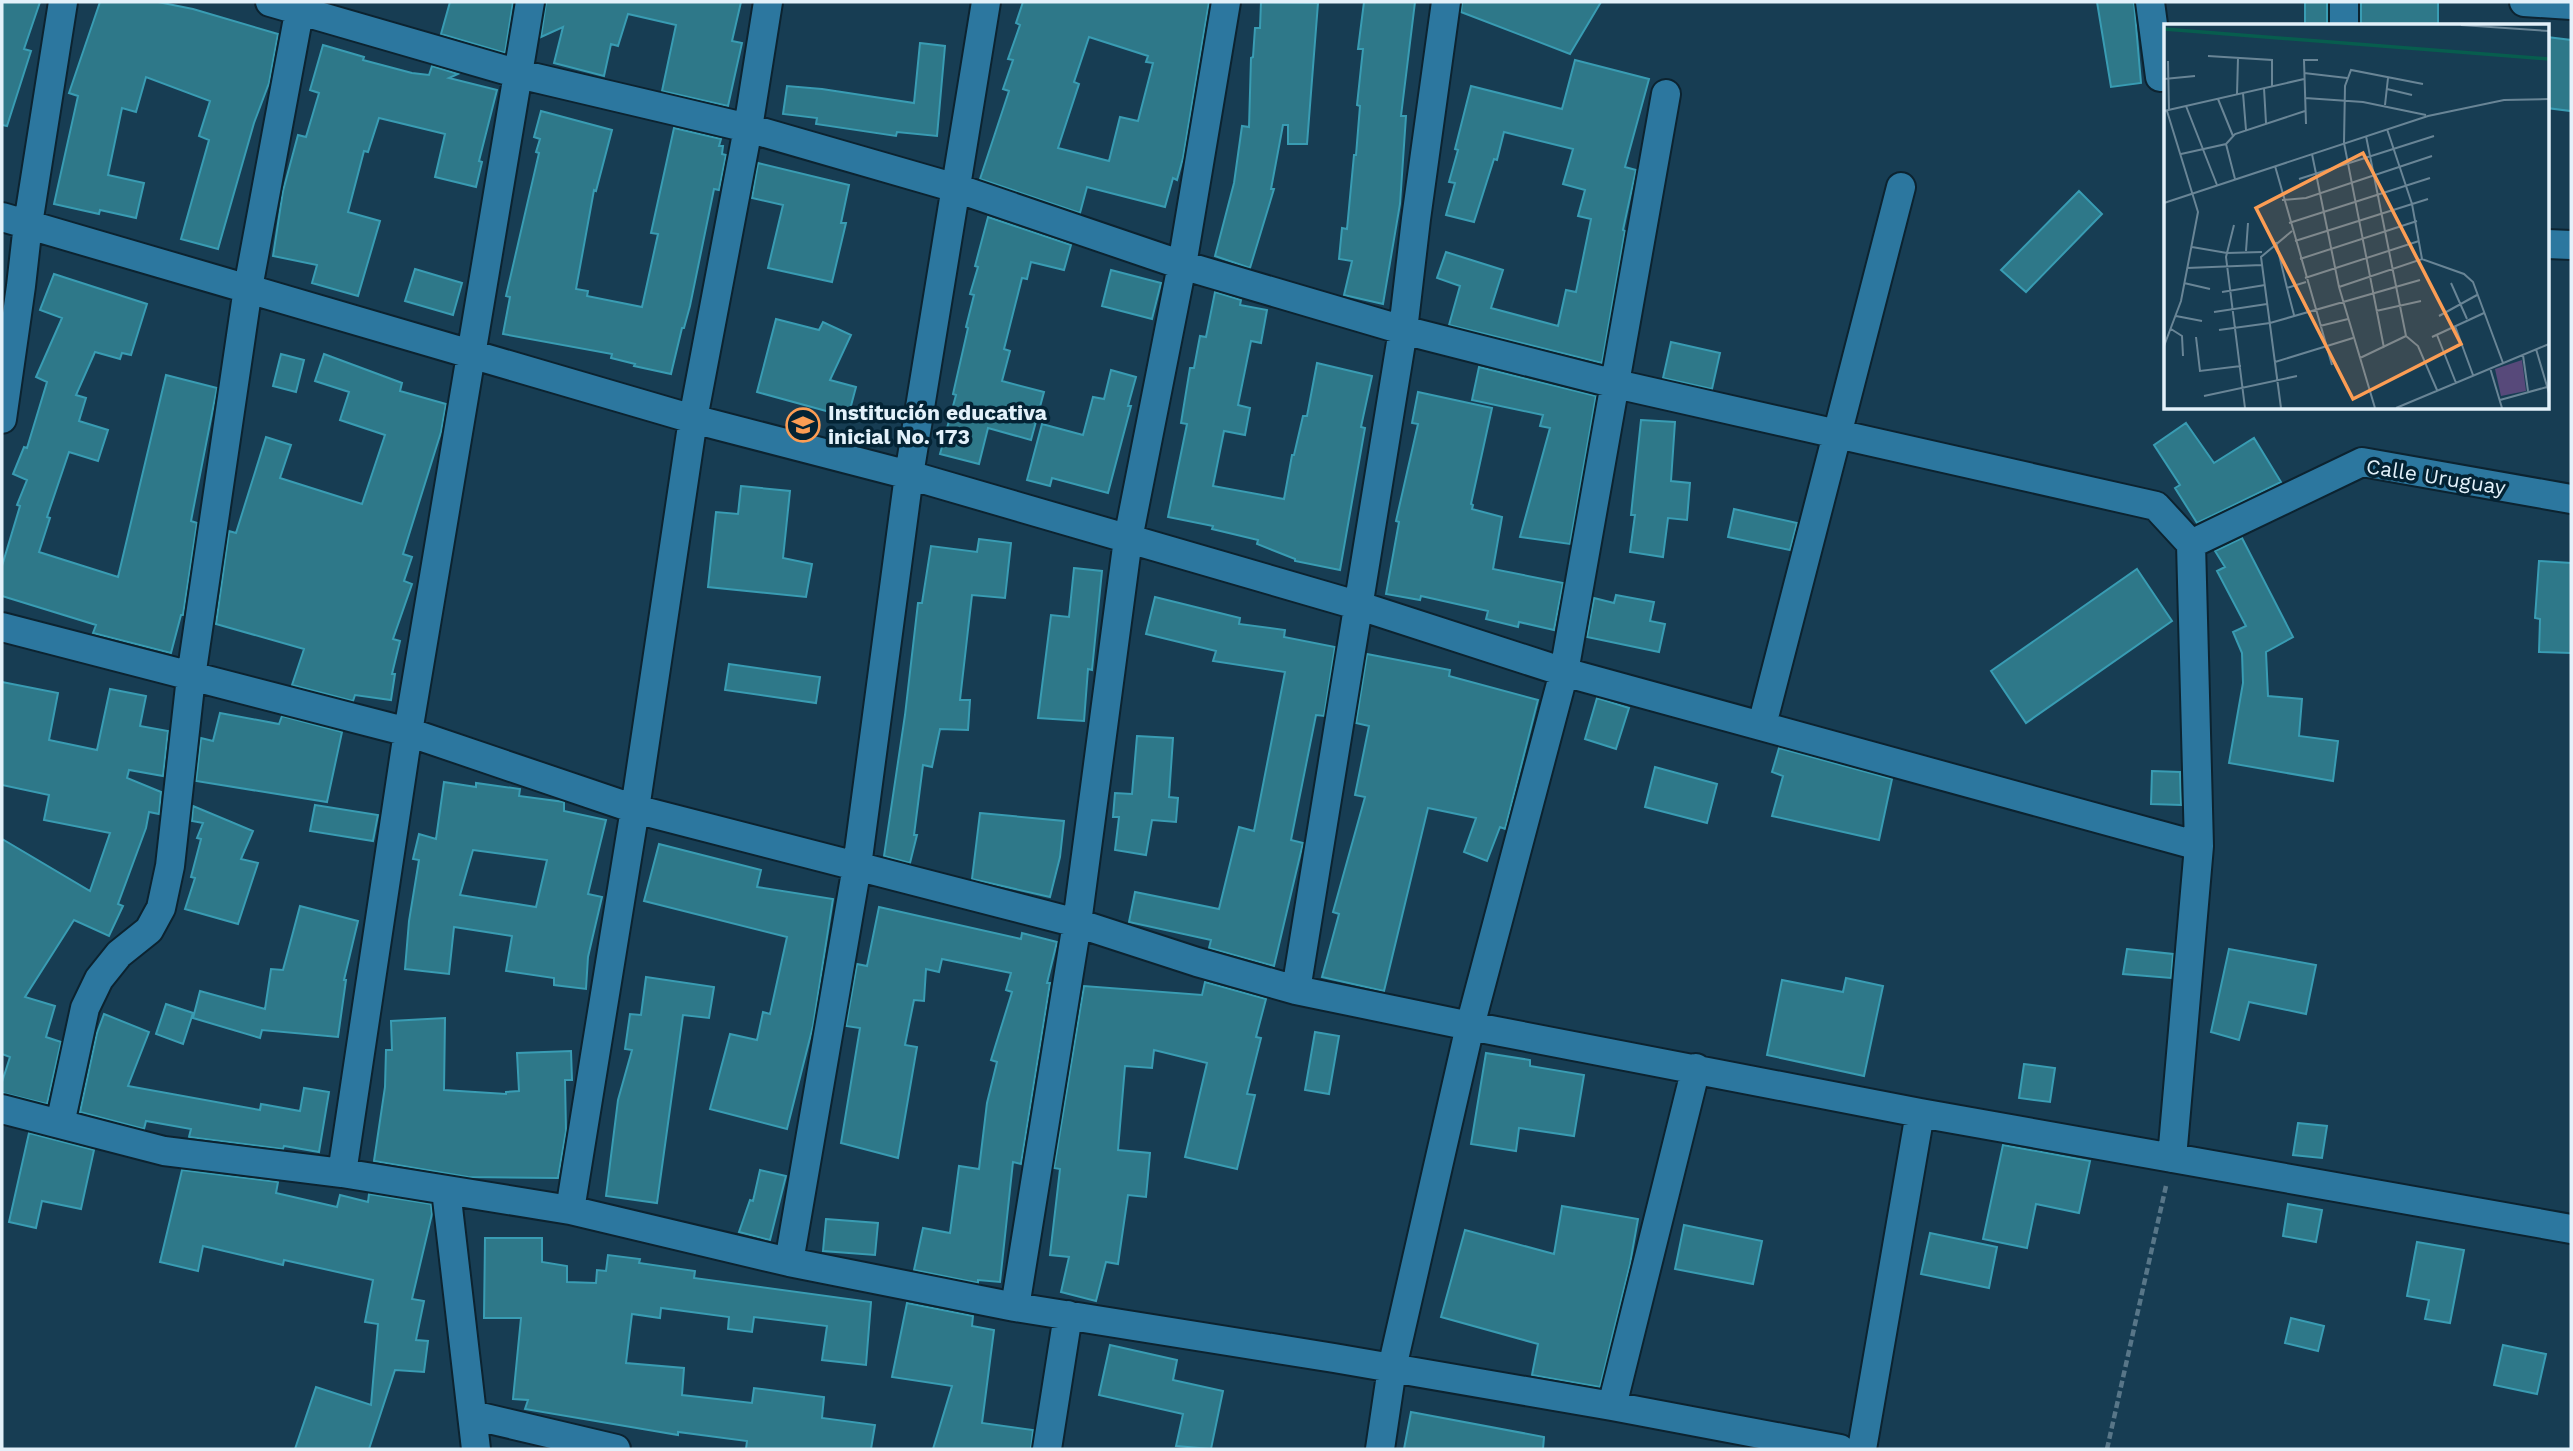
<svg xmlns="http://www.w3.org/2000/svg" width="2573" height="1451" viewBox="0 0 2573 1451" font-family="'Work Sans',sans-serif">
	<style>
		.building { fill: #2e7889; stroke: #399cb3; stroke-width: 2; fill-rule: evenodd }
		.lines { fill: none; stroke-linecap: round; stroke-linejoin: round }
		.minor-casing { stroke: #0c2330; stroke-width: 32 }
		.path { stroke: #587688; stroke-width: 4.5; stroke-dasharray: 7 3.5; stroke-linecap: butt }
		.minor { stroke: #2c779f; stroke-width: 28 }
		.labels { text-anchor: middle; stroke-width: 7; stroke-linejoin: round; paint-order: stroke }
		.poi-label { font-size: 21px; font-weight: bold; fill: #e3f1fa; stroke: #042334; text-anchor: start }
		.street-label { font-size: 21px; fill: #e3f1fa; stroke: #042334 }
		.inset-river { fill: none; stroke: #075d4e; stroke-width: 3.5 }
		.inset-road { fill: none; stroke: #698596; stroke-width: 2 }
		.view { fill: #fc9d54; fill-opacity: 0.15; stroke: #fc9d54; stroke-width: 3.5 }
		.inset-edge { fill: none; stroke: #e3f1fa; stroke-width: 3.5 }
	</style>
	<rect width="100%" height="100%" fill="#173d53"/>
	<path class="building" d="M2 2H40L24 49 31 51 7 126 2 125Z
		M100 2H158L193 9 278 34 269 83 254 123 218 249 181 239 209 140 199 136 210 101 146 77 136 112 122 108 108 175 144 183 136 218 100 210 99 214 54 204 78 96 69 93Z
		M450 2H513L505 53 441 34Z
		M546 2H741L732 41 742 43 728 106 662 91 676 25 628 14 618 46 611 44 604 76 554 63 563 27 541 37Z
		M1023 2H1209L1183 158 1177 180 1173 178 1165 207 1087 187 1080 213 980 179 1009 91 1003 89 1013 60 1008 59 1020 25 1016 23ZM1089 37 1148 56 1146 62 1153 63 1138 121 1120 117 1109 161 1058 148 1079 84 1074 82Z
		M1261 2 1318 3 1307 144H1288V125H1283L1271 189H1274L1250 268 1215 256 1234 183 1242 126 1249 127 1251 58 1253 57 1255 28H1260Z
		M1364 2H1415L1401 116H1406L1400 204 1383 304 1344 295 1352 261 1339 259 1342 228 1347 229 1354 155H1356L1360 106 1357 105 1363 49H1358Z
		M1462 2H1601L1570 54 1461 12Z
		M2097 2H2134L2141 83 2111 87Z
		M2305 2H2327V26H2305Z
		M2361 2H2438V26H2361Z
		M2547 37 2571 40V111L2547 108Z
		M920 43 945 46 937 136 897 132 896 136 816 124 817 118 783 114 787 86 822 89 914 103Z
		M323 45 364 57 363 60 412 73 429 75 432 66 458 74 449 78 497 90 479 161 482 162 476 187 435 177 445 134 379 118 368 152 364 151 348 212 380 221 358 296 312 283 317 265 273 256 283 191 298 135 306 137 319 93 310 90Z
		M1575 60 1649 79 1625 167 1636 170 1623 230 1625 231 1602 363 1449 325 1460 286 1437 278 1446 252 1503 270 1491 308 1558 326 1566 290 1576 292 1591 219 1578 216 1585 190 1563 184 1573 149 1504 132 1497 160 1494 159 1474 222 1446 215 1455 183 1449 182 1458 150 1455 149 1471 86 1562 109Z
		M541 111 612 130 596 191 594 190 576 289 588 291 587 296 642 307 658 234 651 233 674 128 721 139 719 146H723L722 154 726 155 719 190 714 189 690 306 684 328H682L671 374 634 366 635 364 611 358 612 354 503 334 510 297 506 296 539 153 536 152 540 139 534 137Z
		M758 163 849 185 841 223H846L832 282 768 268 783 205 752 198Z
		M2079 191 2102 214 2026 292 2001 270Z
		M988 217 1071 245 1064 270 1031 262 1027 279 1022 278 1004 349 1010 351 1002 381 1044 392 1031 440 988 428 979 464 940 454 956 395 953 394 968 328 966 327 974 295 970 294 978 267 975 266Z
		M415 269 462 283 453 315 405 301Z
		M1111 270 1161 283 1152 319 1102 306Z
		M54 274 147 304 131 355 122 353 120 359 95 352 76 395 86 398 79 421 108 430 98 461 69 452 47 517 50 518 39 552 118 577 166 375 217 388 191 521 197 523 183 615H181L171 653 93 633 96 625 2 596V566L20 506 17 505 27 480 13 474 24 447 27 448 47 382 36 377 62 318 40 310Z
		M1215 292 1241 300 1240 305 1267 310 1261 343 1251 341 1238 405 1250 408 1245 435 1224 431 1213 486 1284 499 1292 455H1294L1303 416H1307L1317 363 1372 376 1361 427 1365 428 1340 570 1295 561V559L1257 544 1258 540 1212 529 1213 526 1168 517 1187 424 1181 423 1190 368H1194L1200 336 1206 337Z
		M776 319 819 330 823 322 851 335 830 380 856 387 848 417 757 392Z
		M1671 342 1720 353 1712 389 1663 378Z
		M281 354 304 360 296 392 273 386Z
		M324 354 402 383 400 391 446 404 441 432 403 554 412 557 404 581 412 584 393 639 400 641 392 674H395L391 700 355 695 353 701 292 685 304 649 216 624 229 531 236 533 266 437 291 445 280 478 362 504 385 435 340 420 349 392 315 381Z
		M1479 367 1596 396 1570 544 1520 537 1550 428 1540 426 1543 415 1472 400Z
		M1111 370 1136 377 1128 406H1131L1108 493 1052 478 1050 486 1027 480 1042 424 1083 435 1093 397 1104 399Z
		M1418 392 1492 408 1471 504 1473 505 1472 509 1502 517 1493 569 1563 583 1554 630 1519 622 1518 627 1486 619 1488 611 1421 596 1420 600 1386 594 1399 522 1396 521 1418 424 1412 423Z
		M1641 420 1675 422 1671 481 1690 483 1687 520 1668 518 1663 557 1630 552 1635 515H1631Z
		M2186 423 2214 463 2254 438 2281 482 2197 523 2175 488 2180 485 2154 445Z
		M741 486 790 491 783 558 812 564 806 597 708 587 716 512 738 514Z
		M1734 509 1797 523 1790 550 1728 537Z
		M2242 538 2293 637 2266 652 2268 696 2302 699 2299 736 2338 741 2333 781 2229 763 2243 683 2242 653 2233 632 2246 626 2217 571 2225 567 2215 551Z
		M979 539 1011 543 1005 598 972 595 960 700H970L968 730 940 729 932 767 923 765 914 835H917L910 863 884 856 905 715 918 603H922L931 546 977 552Z
		M2539 561 2571 563V653L2539 652 2540 619 2535 618Z
		M1074 568 1102 571 1092 670 1088 669 1084 721 1038 718 1051 615 1069 617Z
		M2137 569 2172 621 2026 723 1991 671Z
		M1616 595 1654 602 1650 621 1665 624 1659 652 1587 637 1594 598 1614 603Z
		M1155 597 1240 618 1239 624 1285 630 1284 637 1335 647 1324 716 1316 715 1291 840 1303 843 1274 966 1209 948 1211 940 1129 922 1135 892 1219 909 1239 827 1254 831 1285 672 1213 661 1216 651 1146 634Z
		M1367 654 1450 670 1449 676 1538 700 1505 829 1500 827 1487 861 1464 852 1476 818 1428 808 1384 991 1322 977 1339 914 1333 912 1365 797 1355 795 1369 726 1356 723Z
		M729 664 820 677 816 703 725 690Z
		M2 682 58 693 49 740 97 750 110 689 146 696 140 726 168 731 163 776 129 770 127 778 161 792 159 814 149 812 146 828 118 904 123 906 109 936 74 920 25 997 55 1006 46 1037 61 1042 47 1104 2 1093V1082L10 1057 2 1054V839L90 891 110 833 44 820 49 795 2 785Z
		M1597 698 1629 708 1616 749 1585 739Z
		M220 713 279 724 282 716 342 732 327 802 196 781 201 738 213 741Z
		M1137 736 1173 738 1169 797 1178 798 1176 822 1152 820 1146 855 1115 850 1119 817H1113L1115 793 1132 794Z
		M1779 748 1892 779 1879 840 1772 816 1783 776 1772 772Z
		M1655 767 1717 784 1707 823 1645 807Z
		M2152 771 2180 772 2181 805 2151 804Z
		M444 782 476 787V783L520 789 519 796 564 802V811L606 820 588 894 602 897 588 957 586 989 554 985V978L506 971 512 936 454 927 449 974 405 969 409 921 419 860 413 859 419 834 436 839ZM473 850 547 860 536 907 460 895Z
		M315 805 378 815 373 841 310 831Z
		M193 806 253 831 241 859 258 863 238 924 185 909 195 878 191 877 201 839 197 838 203 823 192 821Z
		M980 813 1064 821 1060 857 1050 897 972 879Z
		M659 844 761 870 757 887 833 899 813 1026 787 1129 710 1109 730 1034 757 1040 763 1012 770 1014 787 937 644 901Z
		M300 906 358 921 344 980H346L338 1037 262 1030 260 1038 193 1018 200 991 265 1009 271 969 283 970Z
		M879 907 1021 939 1022 933 1057 942 1047 983H1050L1021 1164 1013 1162 1000 1282 978 1280V1283L914 1270 923 1228 950 1233 959 1166 979 1169 987 1103 997 1062 991 1060 1012 992 1006 990 1011 973 942 959 939 972 926 969 924 1001 914 1000 905 1045 917 1047 898 1158 841 1143 860 1028 846 1026 857 964 867 966Z
		M2127 949 2173 954 2171 978 2123 974Z
		M2229 949 2316 965 2306 1014 2249 1002 2239 1040 2211 1032Z
		M646 977 714 987 709 1018 683 1015 657 1203 606 1196 618 1100 632 1050 625 1049 630 1014 641 1015Z
		M1846 978 1883 986 1864 1076 1767 1055 1782 980 1843 992Z
		M1205 982 1266 999 1256 1037 1261 1038 1247 1094 1255 1095 1237 1169 1185 1157 1207 1063 1154 1050 1152 1068 1125 1066 1118 1150 1150 1153 1146 1197 1128 1195 1118 1264 1106 1262 1096 1301 1061 1292 1069 1257 1050 1255 1060 1169 1054 1168 1084 986 1202 995Z
		M166 1004 193 1013 183 1044 156 1034Z
		M104 1014 149 1032 128 1086 260 1110 261 1104 300 1111 304 1088 329 1092 319 1152 284 1146 283 1149 189 1137 191 1129 146 1121 144 1129 80 1112 97 1033Z
		M445 1018 444 1090 506 1094V1092L519 1091 517 1053 571 1051 572 1080H565L566 1131 558 1178 468 1177 374 1161 385 1087 386 1050H392L391 1021Z
		M1315 1032 1339 1036 1329 1094 1305 1090Z
		M1486 1053 1530 1060V1066L1584 1075 1574 1136 1519 1128 1516 1151 1471 1144Z
		M2024 1064 2055 1068 2050 1102 2019 1098Z
		M2298 1123 2327 1126 2322 1158 2293 1155Z
		M29 1133 94 1150 81 1209 42 1201 36 1228 9 1222Z
		M2003 1145 2090 1161 2079 1213 2036 1204 2027 1248 1983 1239Z
		M182 1170 278 1182 276 1193 337 1207 340 1195 368 1202 369 1194 431 1204 432 1214 412 1299 424 1301 416 1340 428 1341 424 1372 395 1370 369 1449H295L316 1387 371 1405 378 1324 365 1322 373 1280 284 1260 283 1265 203 1246 198 1271 160 1262Z
		M760 1170 786 1176 770 1240 739 1232 750 1200 753 1201Z
		M2288 1204 2322 1210 2316 1242 2283 1236Z
		M1562 1206 1638 1219 1630 1264 1600 1387 1532 1375 1538 1344 1441 1317 1465 1230 1554 1254Z
		M826 1219 878 1223 875 1255 823 1251Z
		M1684 1225 1762 1241 1753 1284 1675 1269Z
		M1930 1233 1997 1247 1989 1288 1921 1274Z
		M485 1238H542V1262L567 1266V1282L596 1283 597 1270 606 1271 608 1255 640 1259 639 1263 695 1271 694 1278 871 1302 866 1365 822 1360 827 1326 754 1317 752 1332 728 1329 729 1317 661 1308 660 1318 632 1314 626 1363 684 1368 682 1395 752 1403 754 1388 824 1397 822 1418 875 1425 871 1449H746L747 1441 678 1432V1435L525 1409 528 1400 513 1399 521 1318H484Z
		M2417 1242 2464 1250 2450 1323 2425 1319 2429 1300 2407 1296Z
		M907 1303 973 1316 972 1326 994 1330 982 1423 1033 1430 1031 1449H933L952 1386 892 1377Z
		M2291 1318 2324 1326 2318 1351 2285 1343Z
		M1110 1345 1177 1360 1173 1380 1223 1391 1211 1449 1176 1446 1183 1414 1099 1395Z
		M2503 1345 2546 1354 2537 1394 2494 1385Z
		M1411 1412 1544 1437 1543 1449H1404Z"/>
	<g class="lines">
		<defs>
			<path id="minor" d="M270 2 519 74 748 128 956 188 1182 265 1403 330 1616 384 2156 506 2191 544 2199 846 2172 1158
				M2150 2 2160 77
				M2524 2 2571 5
				M2344 26V2
				M2 217 693 419 909 475 1360 606 1564 672 2199 846
				M2547 244 2571 245
				M2 419 21 286 28 224 63 2
				M2191 544 2362 462 2571 499
				M2 627 408 732 635 809 1077 923 1197 962 1296 990 1470 1026 1920 1113 2571 1229
				M1762 725 1901 187
				M1296 990 1403 330 1416 219 1446 2
				M2 1109 164 1151 342 1173 570 1210 789 1262 1015 1307 1334 1358 1612 1406 1840 1449
				M60 1124 85 1008 99 979 119 954 149 930 161 908 170 866 191 677 248 288 301 2
				M342 1173 408 732 530 2
				M446 1190 476 1449
				M570 1210 635 809 693 419 748 128 768 2
				M789 1262 857 866 909 475 986 2
				M1015 1307 1077 923 1128 539 1182 265 1226 2
				M1612 1406 1696 1068
				M472 1415 616 1449
				M1047 1449 1068 1315
				M1380 1449 1392 1368 1470 1026 1564 672 1666 94
				M1862 1449 1920 1113"/>
		</defs>
		<use href="#minor" class="minor-casing"/>
		<path class="path" d="M2107 1449 2166 1186"/>
		<use href="#minor" class="minor"/>
	</g>
	<defs>
		<symbol id="school-ring" viewBox="-11 -11 22 22"><circle r="9.5" fill="#042334" stroke="#fc9d54" stroke-width="1.5"/><path d="M0-5L7-2L0 1L-7-2ZM-4 1L0 2.5L4 1V4Q0 6-4 4Z" fill="#fc9d54"/></symbol>
	</defs>
	<g fill-rule="evenodd">
		<use href="#school-ring" x="784" y="406" width="38" height="38"/>
	</g>
	<g class="labels">
		<g class="poi-label">
			<text x="828" y="420">Institución educativa<tspan x="828" dy="24">inicial No. 173</tspan></text>
		</g>
		<g class="street-label">
			<text transform="translate(2436 477) rotate(9)" y="7">Calle Uruguay</text>
		</g>
	</g>
	<g transform="translate(2164 24)">
		<rect width="385" height="385" fill="#173d53"/>
		<path d="M358 336 362 367 337 372 331 345Z" fill="#57497a"/>
		<path class="inset-river" d="M0 5 385 35"/>
		<path class="inset-road" d="M297 1 385 7M44 32 108 36V62M4 37 5 86M140 49 183 54M0 55 31 52M100 64 102 99M223 65 248 71M79 69 82 106M73 70 74 34M141 74 199 78 262 91M54 75 69 112M221 81 224 54M22 82 53 161M0 87 140 55M142 100 140 36H154M223 105 248 180 258 235M202 112 242 312M62 120 71 155M17 130 62 120 71 110 141 87M148 130 175 263 211 384M111 142 168 341M135 155 270 112M118 176 142 174 268 132M0 179 264 92 340 76 385 75M125 199 266 154M70 201 62 233 81 384M131 217 264 175M112 218 123 264 142 258M28 223 63 229 98 228M82 227 84 199M136 235 253 197M23 244 98 241M141 254 255 217M20 259 46 265M287 259 303 295M175 263 258 235 300 250 309 258 339 339M123 264 130 291M58 268 101 261M212 287 257 277M50 288 103 280M12 292 38 297M275 292 313 271M156 302 184 295M291 302 309 351M7 305 18 312 19 332M55 306 106 299 256 256M273 311 292 359M242 312 254 322 273 366M32 313 36 347 77 342M268 313 320 289M0 322 17 277 34 188 3 87M220 324 180 119 181 62 187 46 259 60M372 325 385 369M359 331 364 367M196 334 242 312M111 338 189 314M326 344 338 384M40 372 133 352M336 376 383 363M117 384 97 233 128 207M232 384 385 320"/>
		<path class="view" d="M199 129 297 320 189 375 92 184Z"/>
		<rect width="385" height="385" class="inset-edge"/>
	</g>
	<rect width="2573" height="1451" fill="none" stroke="#e3f1fa" stroke-width="7"/>
</svg>
